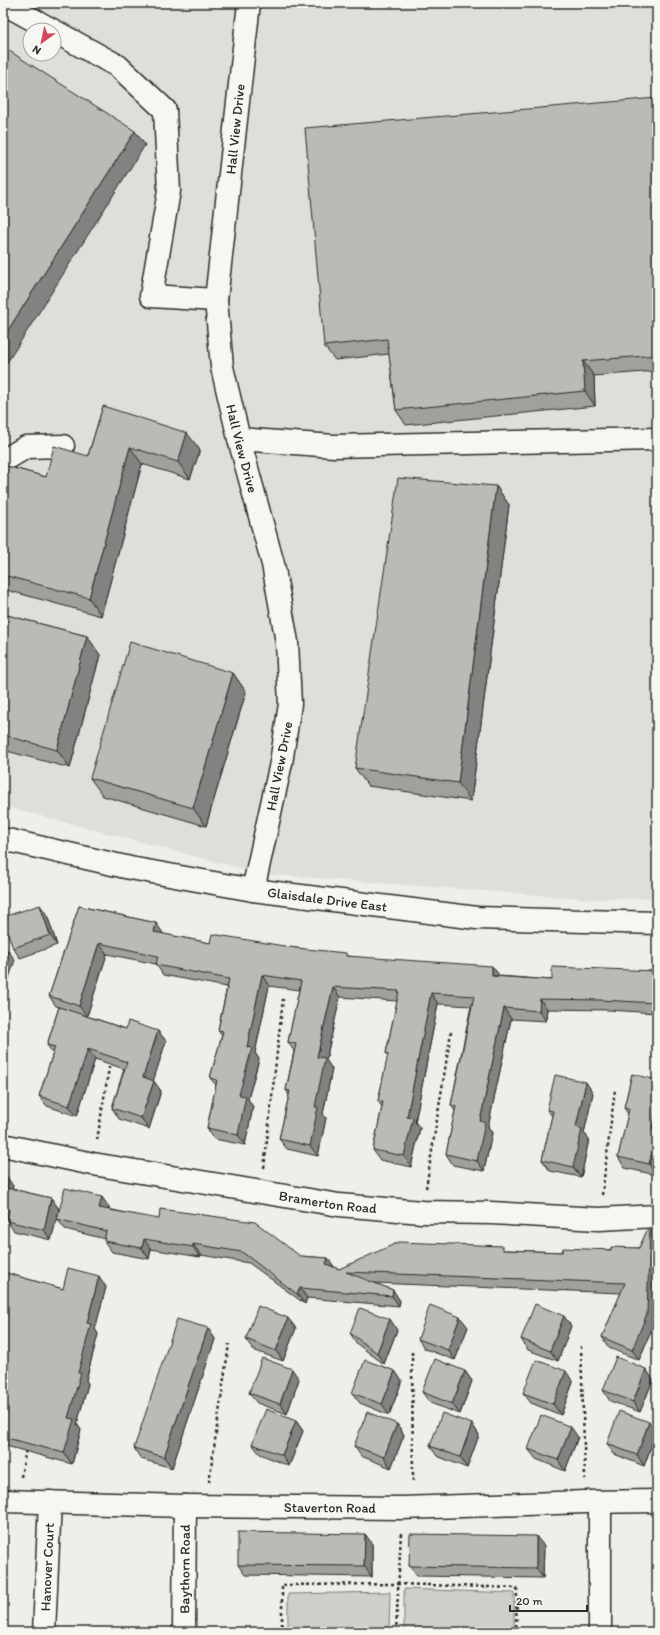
<svg xmlns="http://www.w3.org/2000/svg" width="660" height="1635" viewBox="0 0 660 1635" font-family="Itim,sans-serif">
	<style>
		.built { fill: #dededb; fill-rule: evenodd }
		.green { fill: #cececa; stroke: #7c7c7a }
		.lines { fill: none; stroke-linecap: round; stroke-linejoin: round }
		.minor-casing { stroke: #2b2b2b; stroke-width: 25 }
		.path { stroke: #2b2b2b; stroke-width: 2.5; stroke-dasharray: 3 3; stroke-linecap: butt }
		.minor { stroke: #f6f6f2; stroke-width: 22 }
		.wall { fill: #a0a09d; stroke: #2b2b2b }
		.shaded-wall { fill: #828280; stroke: #2b2b2b }
		.building { fill: #babab7; stroke: #2b2b2b }
		.labels { text-anchor: middle; stroke-width: 3.5; stroke-linejoin: round; paint-order: stroke }
		.street-label { font-size: 14px; fill: #2b2b2b; stroke: #f6f6f2 }
	</style>
	<rect width="100%" height="100%" fill="#eeeeea"/>
	<filter id="ink" filterUnits="userSpaceOnUse"><feTurbulence type="fractalNoise" baseFrequency=".025" numOctaves="2"/><feDisplacementMap in="SourceGraphic" scale="8" xChannelSelector="R" yChannelSelector="G"/><feConvolveMatrix kernelMatrix="1 2 1 2 8 2 1 2 1" color-interpolation-filters="sRGB"/></filter>
	<g filter="url(#ink)">
		<!-- built -->
		<path class="built" d="M3 3H657V898L591 899 262 874 3 806ZM30 30H54V54H30Z"/>
		<!-- green -->
		<g class="green">
			<polygon points="404,1589 514,1593 514,1632 404,1632"/>
			<polygon points="390,1592 389,1632 288,1632 288,1594"/>
		</g>
		<g class="lines">
			<defs>
				<g id="minor">
					<polyline points="3,3 52,30"/>
					<path id="s1" d="M249 3 216 300 222 367 239 439 273 564 287 642 290 704 281 763 253 890"/>
					<polyline points="54,31 118,66 165,110 169,191 151,296 216,300"/>
					<polyline points="239,439 334,446 657,439"/>
					<polyline points="3,461 26,447 63,446"/>
					<path id="s2" d="M3 839 130 868 253 890 477 918 657 923"/>
					<path id="s3" d="M3 1145 93 1164 339 1205 422 1212 491 1213 599 1219 657 1216"/>
					<path id="s4" d="M3 1501 185 1506 402 1508 586 1502 657 1501"/>
					<path id="s5" d="M44 1632 50 1502"/>
					<path id="s6" d="M184 1632 185 1506"/>
					<polyline points="600,1632 600,1502"/>
				</g>
			</defs>
			<!-- minor casing -->
			<use href="#minor" class="minor-casing"/>
			<!-- path -->
			<g class="path">
				<polyline points="97,1140 110,1062"/>
				<polyline points="264,1168 283,999"/>
				<polyline points="426,1188 451,1032"/>
				<polyline points="602,1195 615,1089"/>
				<polyline points="581,1346 585,1479"/>
				<polyline points="412,1352 413,1483"/>
				<polyline points="21,1477 26,1448"/>
				<polyline points="209,1482 229,1344"/>
				<polyline points="282,1632 282,1585 398,1584 517,1588 516,1632"/>
				<polyline points="396,1632 401,1533"/>
			</g>
			<!-- minor -->
			<use href="#minor" class="minor"/>
		</g>
		<!-- wall -->
		<g class="wall">
			<polygon points="657,98 657,371 594,376 595,406 406,425 396,410 389,354 335,360 324,346"/>
			<polygon points="103,406 200,450 190,479 142,464 101,616 3,589 3,465 46,477 88,456"/>
			<polygon points="496,486 509,505 471,801 368,786 355,768"/>
			<polygon points="3,614 87,636 100,655 70,768 3,750"/>
			<polygon points="233,673 246,692 206,826 103,796 90,778"/>
			<polygon points="79,906 156,923 163,934 210,943 296,948 348,956 500,976 552,980 657,971 657,1013 608,1010 547,1009 546,1021 511,1019 488,1127 492,1133 484,1171 453,1165 446,1154 455,1111 451,1105 471,1006 438,1004 415,1122 420,1128 411,1167 380,1160 373,1150 382,1107 378,1101 388,1056 386,1053 397,1001 340,997 326,1060 332,1069 323,1114 326,1118 318,1156 287,1149 279,1139 289,1095 286,1090 294,1051 288,1042 299,990 269,986 255,1053 259,1059 248,1099 253,1107 245,1145 214,1139 207,1128 216,1085 210,1078 222,1035 218,1030 227,987 163,975 156,964 107,954 87,1016 126,1029 158,1031 166,1041 153,1081 161,1091 149,1129 119,1119 112,1108 124,1069 95,1059 77,1116 47,1106 39,1096 53,1053 47,1045 59,1007 56,1006 49,996"/>
			<polygon points="47,915 57,945 20,958 13,948"/>
			<polygon points="632,1074 656,1175 625,1168 618,1157 628,1114 624,1108"/>
			<polygon points="593,1093 584,1133 589,1139 581,1177 550,1171 542,1160 552,1116 547,1110"/>
			<polygon points="3,1175 13,1186 12,1189 51,1198 59,1209 51,1240 14,1231 7,1221 7,1217 3,1216"/>
			<polygon points="109,1207 109,1209 300,1256 328,1258 334,1267 339,1269 506,1250 562,1252 639,1248 650,1228 657,1239 654,1324 639,1360 609,1348 602,1337 621,1293 374,1283 393,1290 400,1301 399,1306 307,1298 305,1304 249,1263 201,1255 200,1257 151,1249 149,1259 112,1252 104,1241 105,1239 65,1229 57,1219"/>
			<polygon points="3,1272 63,1289 106,1287 95,1329 98,1334 86,1380 88,1384 77,1424 81,1430 72,1464 6,1446 3,1458"/>
			<polygon points="571,1326 558,1361 528,1350 521,1339"/>
			<polygon points="468,1327 455,1360 425,1349 418,1339"/>
			<polygon points="208,1328 215,1339 172,1468 141,1459 134,1448"/>
			<polygon points="296,1328 283,1361 253,1350 246,1339"/>
			<polygon points="397,1330 384,1364 357,1344 350,1333"/>
			<polygon points="646,1369 653,1380 640,1412 610,1401 603,1390"/>
			<polygon points="395,1371 402,1381 389,1415 360,1403 352,1393"/>
			<polygon points="465,1371 472,1381 460,1414 430,1403 422,1392"/>
			<polygon points="299,1379 287,1414 257,1403 249,1393"/>
			<polygon points="573,1382 561,1415 531,1403 523,1393"/>
			<polygon points="296,1421 303,1431 289,1466 260,1454 252,1444"/>
			<polygon points="649,1422 656,1433 644,1466 614,1454 607,1444"/>
			<polygon points="397,1424 404,1435 391,1468 361,1456 354,1446"/>
			<polygon points="472,1424 479,1435 467,1468 437,1456 430,1446"/>
			<polygon points="578,1437 565,1471 536,1459 528,1449"/>
			<polygon points="365,1534 372,1544 372,1577 245,1575 238,1565"/>
			<polygon points="544,1546 543,1578 417,1576 409,1566"/>
		</g>
		<!-- shaded-wall -->
		<g class="shaded-wall">
			<polygon points="135,131 145,145 3,369 3,338"/>
			<polygon points="583,361 594,376 595,406 585,391"/>
			<polygon points="187,433 200,450 190,479 178,462"/>
			<polygon points="130,447 142,464 101,616 89,598"/>
			<polygon points="496,486 509,505 471,801 458,783"/>
			<polygon points="87,636 100,655 70,768 57,750"/>
			<polygon points="233,673 246,692 206,826 193,808"/>
			<polygon points="40,905 47,915 57,945 50,935"/>
			<polygon points="156,923 163,933 161,942 154,932"/>
			<polygon points="99,943 107,954 87,1016 79,1006"/>
			<polygon points="8,950 15,960 3,996 3,964"/>
			<polygon points="492,966 500,976 492,976"/>
			<polygon points="262,975 269,986 255,1053 259,1059 248,1099 253,1107 245,1145 238,1135 239,1095 247,1047"/>
			<polygon points="333,987 340,997 326,1060 332,1069 323,1114 326,1118 318,1156 310,1146 317,1057"/>
			<polygon points="431,993 438,1004 415,1122 420,1128 411,1167 404,1156 407,1117"/>
			<polygon points="540,999 547,1009 546,1021 539,1011"/>
			<polygon points="504,1008 511,1019 488,1127 492,1133 484,1171 477,1161 480,1121"/>
			<polygon points="158,1031 166,1041 151,1088 143,1077"/>
			<polygon points="88,1049 95,1059 77,1116 69,1106"/>
			<polygon points="154,1081 161,1091 149,1129 141,1118"/>
			<polygon points="586,1082 593,1093 584,1133 589,1139 581,1177 573,1167 576,1127"/>
			<polygon points="657,1108 657,1173 656,1175 649,1164 652,1129"/>
			<polygon points="6,1175 13,1186 10,1197 3,1187"/>
			<polygon points="102,1197 109,1207 107,1218 99,1208"/>
			<polygon points="51,1198 59,1209 51,1240 44,1230"/>
			<polygon points="650,1228 657,1239 654,1324 639,1360 632,1350"/>
			<polygon points="144,1239 151,1249 149,1259 142,1248"/>
			<polygon points="193,1244 201,1255 200,1257 193,1247"/>
			<polygon points="328,1258 335,1268 326,1264"/>
			<polygon points="99,1276 106,1287 95,1329 98,1334 86,1380 88,1384 77,1424 81,1430 72,1464 64,1453 68,1418 87,1323"/>
			<polygon points="300,1288 307,1298 305,1304 297,1294"/>
			<polygon points="393,1290 400,1301 399,1306 392,1296"/>
			<polygon points="564,1316 571,1326 558,1361 550,1351"/>
			<polygon points="460,1317 468,1327 455,1360 448,1350"/>
			<polygon points="288,1318 296,1328 283,1361 276,1351"/>
			<polygon points="390,1319 397,1330 384,1364 377,1353"/>
			<polygon points="208,1328 215,1339 172,1468 164,1457"/>
			<polygon points="292,1369 299,1379 287,1414 280,1404"/>
			<polygon points="646,1369 653,1380 640,1412 633,1402"/>
			<polygon points="395,1371 402,1381 389,1415 382,1404"/>
			<polygon points="465,1371 472,1381 460,1414 452,1404"/>
			<polygon points="566,1371 573,1382 561,1415 553,1404"/>
			<polygon points="296,1421 303,1431 289,1466 282,1455"/>
			<polygon points="649,1422 656,1433 644,1466 637,1455"/>
			<polygon points="397,1424 404,1435 391,1468 384,1457"/>
			<polygon points="472,1424 479,1435 467,1468 460,1457"/>
			<polygon points="571,1427 578,1437 565,1471 558,1460"/>
			<polygon points="3,1441 6,1446 3,1458"/>
			<polygon points="365,1534 372,1544 372,1577 364,1566"/>
			<polygon points="536,1536 544,1546 543,1578 536,1568"/>
		</g>
		<!-- building -->
		<g class="building">
			<polygon points="3,47 135,131 3,338"/>
			<polygon points="657,98 657,355 583,361 585,391 396,410 387,339 324,346 305,128"/>
			<polygon points="103,406 187,433 178,462 130,447 89,598 3,575 3,465 46,477 54,446 88,456"/>
			<polygon points="398,478 496,486 458,783 355,768"/>
			<polygon points="3,614 87,636 57,750 3,735"/>
			<polygon points="130,642 233,673 193,808 90,778"/>
			<polygon points="40,905 50,935 13,948 3,919 3,917"/>
			<polygon points="79,906 156,923 154,932 210,943 212,934 296,948 346,953 346,956 492,966 492,976 552,980 552,967 657,971 657,1003 600,1000 540,999 539,1011 504,1008 480,1121 485,1123 477,1161 446,1154 456,1106 451,1105 474,996 431,993 407,1117 413,1118 404,1156 373,1150 383,1102 378,1101 388,1054 386,1053 399,991 333,987 317,1057 325,1058 315,1107 318,1107 310,1146 279,1139 290,1091 286,1090 296,1044 288,1042 301,981 262,975 247,1047 252,1048 239,1095 246,1096 238,1135 207,1128 217,1080 210,1078 223,1031 218,1030 229,979 156,965 158,956 99,943 79,1006 49,996"/>
			<polygon points="3,948 8,950 3,964"/>
			<polygon points="59,1007 126,1029 128,1021 158,1031 143,1077 154,1081 141,1118 112,1108 127,1062 88,1049 69,1106 39,1096 55,1047 47,1045"/>
			<polygon points="632,1074 657,1080 657,1108 652,1129 657,1130 649,1164 618,1157 629,1109 624,1108"/>
			<polygon points="555,1075 586,1082 576,1127 582,1129 573,1167 542,1160 553,1111 547,1110"/>
			<polygon points="3,1175 6,1175 3,1186"/>
			<polygon points="3,1187 51,1198 44,1230 7,1221 9,1209 3,1208"/>
			<polygon points="65,1188 102,1197 99,1208 159,1219 160,1209 255,1222 300,1256 328,1258 326,1264 339,1269 399,1242 503,1246 503,1250 562,1252 563,1248 611,1250 611,1247 639,1248 648,1228 650,1228 647,1314 632,1350 602,1337 625,1283 346,1272 393,1290 392,1296 300,1288 297,1294 242,1252 193,1244 193,1247 144,1239 142,1248 104,1241 106,1231 57,1219"/>
			<polygon points="68,1268 99,1276 87,1323 91,1324 78,1373 81,1373 68,1418 74,1419 64,1453 3,1437 3,1272 63,1289"/>
			<polygon points="535,1304 564,1316 550,1351 521,1339"/>
			<polygon points="430,1305 460,1317 448,1350 418,1339"/>
			<polygon points="258,1306 288,1318 276,1351 246,1339"/>
			<polygon points="360,1308 390,1319 377,1353 350,1333"/>
			<polygon points="177,1319 208,1328 164,1457 134,1448"/>
			<polygon points="616,1357 646,1369 633,1402 603,1390"/>
			<polygon points="262,1358 292,1369 280,1404 249,1393"/>
			<polygon points="435,1359 465,1371 452,1404 422,1392"/>
			<polygon points="365,1360 395,1371 382,1404 352,1393"/>
			<polygon points="536,1360 566,1371 553,1404 523,1393"/>
			<polygon points="266,1409 296,1421 282,1455 252,1444"/>
			<polygon points="619,1411 649,1422 637,1455 607,1444"/>
			<polygon points="367,1412 397,1424 384,1457 354,1446"/>
			<polygon points="442,1413 472,1424 460,1457 430,1446"/>
			<polygon points="541,1415 571,1427 558,1460 528,1449"/>
			<polygon points="238,1532 365,1534 364,1566 238,1565"/>
			<polygon points="410,1534 536,1536 536,1568 409,1566"/>
		</g>
	</g>
	<g class="labels">
		<!-- street labels -->
		<g class="street-label">
			<text transform="translate(235 129) rotate(-84)" y="5">Hall View Drive</text>
			<text dy="5" stroke="none"><textPath href="#s1" startOffset="450">Hall View Drive</textPath></text>
			<text transform="translate(279 766) rotate(-79)" y="5">Hall View Drive</text>
			<text dy="5" stroke="none"><textPath href="#s2" startOffset="330">Glaisdale Drive East</textPath></text>
			<text dy="5" stroke="none"><textPath href="#s3" startOffset="330">Bramerton Road</textPath></text>
			<text dy="5" stroke="none"><textPath href="#s4" startOffset="327">Staverton Road</textPath></text>
			<text dy="5" stroke="none"><textPath href="#s5" startOffset="65">Hanover Court</textPath></text>
			<text dy="5" stroke="none"><textPath href="#s6" startOffset="63">Baythorn Road</textPath></text>
		</g>
	</g>
	<!-- margin -->
	<rect width="660" height="1635" fill="none" stroke="#f6f6f2" stroke-width="16"/>
	<rect x="8" y="8" width="644" height="1619" fill="none" stroke="#2b2b2b" stroke-width="1.5" filter="url(#ink)"/>
	<!-- north arrow -->
	<g transform="translate(42 42) rotate(213)"><circle r="19" fill="#f6f6f2" stroke="#a5a5a2"/>
	<path d="M0-3L7 15L0 10L-7 15Z" fill="#d1495b"/>
	<text y="-6" font-size="11" font-weight="bold" text-anchor="middle" fill="#2b2b2b">N</text>
	</g>
	<!-- scale -->
	<path d="M510 1605v6h77v-6" fill="none" stroke="#2b2b2b" stroke-width="2"/>
	<text x="516" y="1605" font-size="12" fill="#2b2b2b" stroke="#f6f6f2" stroke-width="3" paint-order="stroke">20 m</text>
</svg>
